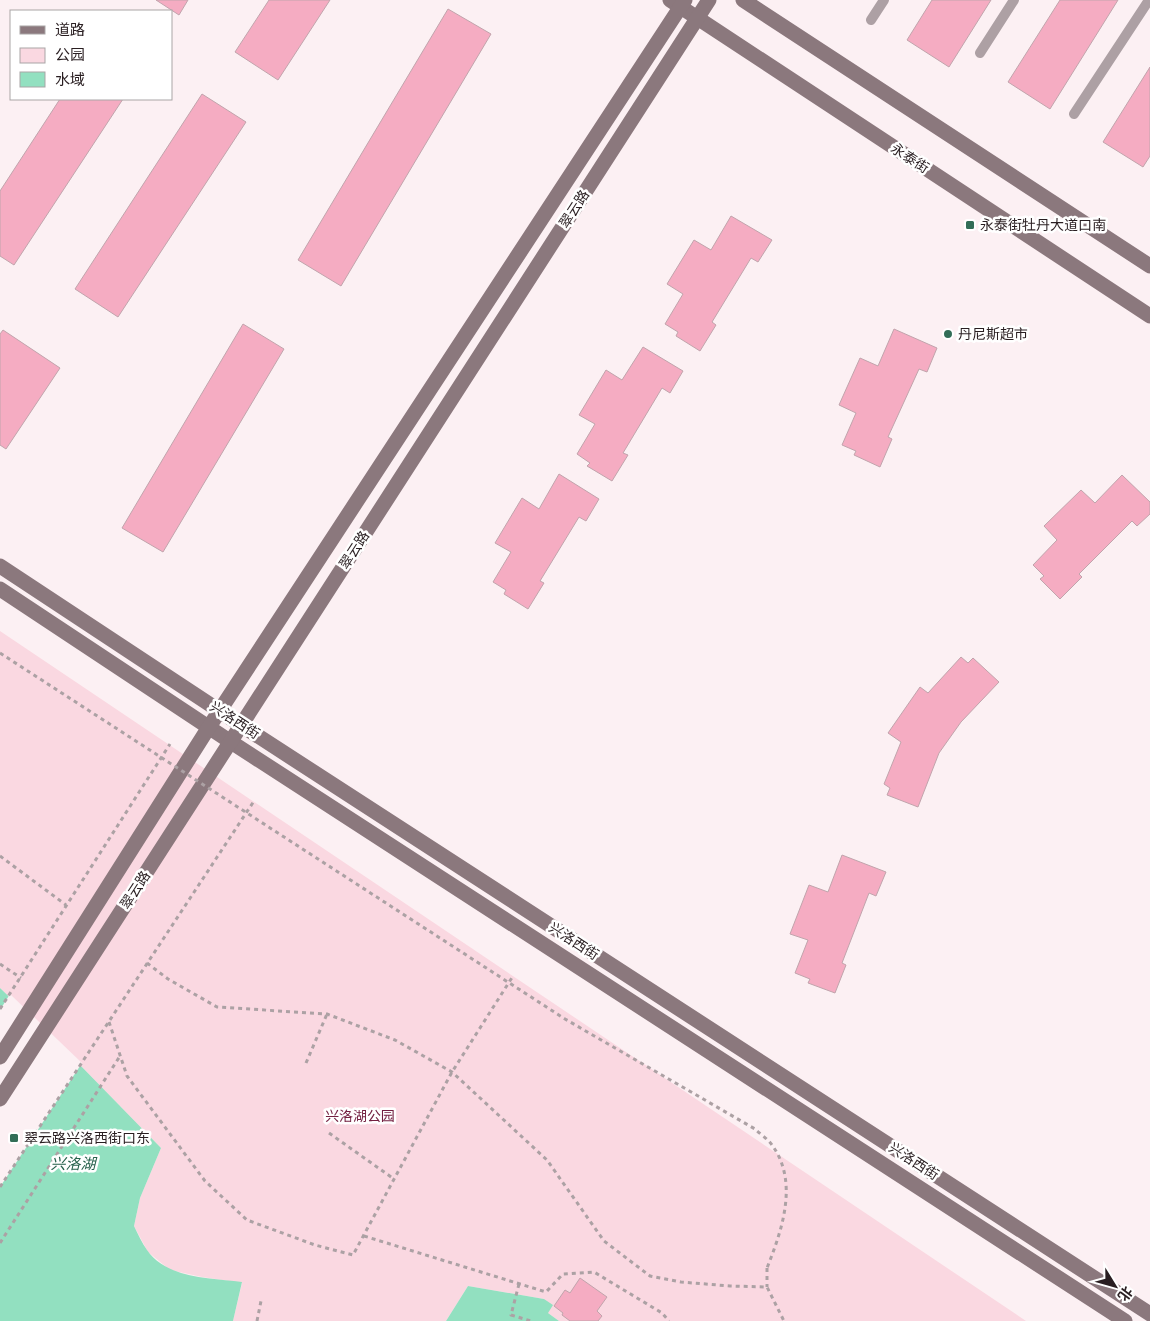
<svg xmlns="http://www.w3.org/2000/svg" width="1150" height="1321" viewBox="0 0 1150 1321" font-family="'Fira Sans Condensed','Noto Sans SC',sans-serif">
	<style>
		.green { fill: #fad8e1 }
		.water { fill: #92e0c0 }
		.pier { fill: #fcf0f3 }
		.building { fill: #f5acc2; stroke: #c1a4ac }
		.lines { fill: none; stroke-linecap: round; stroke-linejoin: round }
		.path { stroke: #aca1a4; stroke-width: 3; stroke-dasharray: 4 4; stroke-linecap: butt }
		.lane { stroke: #ada0a4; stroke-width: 10 }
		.secondary { stroke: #8b787d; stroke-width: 15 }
		.path-bridge { stroke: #aca1a4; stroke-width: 3; stroke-dasharray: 4 4; stroke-linecap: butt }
		.poi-dot { fill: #326d57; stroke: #fff; stroke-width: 2 }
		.labels { text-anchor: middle; stroke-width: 5; stroke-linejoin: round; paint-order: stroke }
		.street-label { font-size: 14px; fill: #291e21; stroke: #fff }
		.poi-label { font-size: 14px; fill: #291e21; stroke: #fff; text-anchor: start }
		.park-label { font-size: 14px; fill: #732041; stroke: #fff }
		.water-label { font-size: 15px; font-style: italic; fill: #26614b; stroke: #fff }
	</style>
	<rect width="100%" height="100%" fill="#fcf0f3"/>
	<!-- green -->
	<polygon class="green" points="0,631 1026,1321 559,1321 548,1313 544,1299 468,1286 446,1321 233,1321 242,1283 202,1277 170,1270 148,1252 134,1226 140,1198 161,1148 80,1065 0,988"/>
	<!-- water -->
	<g class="water">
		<path d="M0 988 80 1065 161 1148 140 1198 134 1226C138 1234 142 1243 147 1250 167 1279 211 1278 242 1282L233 1321H0Z"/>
		<polygon points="468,1286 544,1299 553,1305 548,1313 559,1321 446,1321"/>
	</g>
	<!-- pier -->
	<polygon class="pier" points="10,994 82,1063 0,1187 0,1010"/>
	<!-- building -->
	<g class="building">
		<polygon points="156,0 188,0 179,15"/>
		<polygon points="269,0 330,0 278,80 235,52"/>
		<polygon points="932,0 991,0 949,67 907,40"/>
		<polygon points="1060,0 1118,0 1050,109 1008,82"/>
		<polygon points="448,9 491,34 341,286 298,260"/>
		<polygon points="1150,67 1150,156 1143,167 1103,142"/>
		<polygon points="202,94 246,122 118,317 75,289"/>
		<polygon points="60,99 123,99 14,265 0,256 0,191"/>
		<polygon points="731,216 772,240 758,262 751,258 712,322 716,325 700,351 676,336 678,332 665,324 683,294 667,284 694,240 711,250"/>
		<polygon points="243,324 284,349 163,552 122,528"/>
		<polygon points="894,329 937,348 927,372 919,369 888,437 892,439 880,467 854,455 856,451 842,445 856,413 839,405 860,358 878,366"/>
		<polygon points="3,330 60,368 6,449 0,445 0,334"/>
		<polygon points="643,347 683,371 670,393 662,388 623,453 628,455 612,481 587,466 590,463 577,454 595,424 579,415 606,370 622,380"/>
		<polygon points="559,474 599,499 586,521 579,517 540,581 544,583 528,609 504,594 506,590 493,582 511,552 495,543 522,498 539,509"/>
		<polygon points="1122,475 1150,502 1150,514 1137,526 1132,521 1079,574 1082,577 1060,599 1040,579 1044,576 1033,565 1057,540 1044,526 1081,490 1095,503"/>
		<polygon points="961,657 968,663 973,658 999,682 961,722 939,753 918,807 887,795 890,788 884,784 901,742 888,733 920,687 928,693"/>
		<polygon points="842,855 886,872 876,896 869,893 842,963 846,965 835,993 808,983 810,979 795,973 808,940 790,934 809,885 828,892"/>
		<polygon points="580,1278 607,1297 597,1311 602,1316 598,1321 570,1321 562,1315 563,1313 554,1306 565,1290 570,1293"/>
	</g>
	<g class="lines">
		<!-- path -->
		<g class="path">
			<polyline points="0,856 66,905"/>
			<polyline points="147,963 168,979 217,1007 327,1014 395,1040 452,1072 547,1160 604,1241 650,1276 681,1282 730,1286 767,1287 784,1321"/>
			<polyline points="0,964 21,978"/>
			<polyline points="0,1009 170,744"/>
			<polyline points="109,1022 127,1076 205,1181 247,1220 315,1245 353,1255 452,1072 513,976"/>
			<polyline points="306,1063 327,1014"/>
			<polyline points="329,1133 394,1179"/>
			<polyline points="0,1187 254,801"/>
			<polyline points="364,1236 546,1292 563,1274 594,1272 662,1313 669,1321"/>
			<polyline points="0,1243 120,1056"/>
			<polyline points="767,1268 767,1287"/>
			<polyline points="519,1284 511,1315 531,1321"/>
			<polyline points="257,1321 261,1301"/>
		</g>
		<!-- lane -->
		<g class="lane">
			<polyline points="871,20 884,0"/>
			<polyline points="980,53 1014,0"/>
			<polyline points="1074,114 1149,0"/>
		</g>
		<!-- secondary -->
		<g class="secondary">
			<polyline points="670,0 1150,316"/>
			<polyline points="743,0 1150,266"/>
			<polyline points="0,566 241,725 1150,1314"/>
			<polyline points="0,589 231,742 1125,1321"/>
			<polyline points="0,1057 209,727 685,0"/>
			<polyline points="0,1099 709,0"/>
		</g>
		<!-- path-bridge -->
		<path class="path-bridge" d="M0 653 565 1019 755 1129C760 1134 768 1139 772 1145 799 1182 782 1230 767 1268"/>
	</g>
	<!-- markers -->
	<g class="poi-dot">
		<rect x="965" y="220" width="10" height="10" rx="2.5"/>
		<circle cx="948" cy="334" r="5"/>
		<rect x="9" y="1133" width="10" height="10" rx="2.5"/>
	</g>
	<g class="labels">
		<!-- street labels -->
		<g class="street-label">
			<text transform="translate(910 158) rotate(33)" y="5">永泰街</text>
			<text transform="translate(574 209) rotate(-57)" y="5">翠云路</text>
			<text transform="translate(354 550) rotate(-57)" y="5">翠云路</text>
			<text transform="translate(235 720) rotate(33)" y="5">兴洛西街</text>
			<text transform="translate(135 890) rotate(-57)" y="5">翠云路</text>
			<text transform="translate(574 941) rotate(33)" y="5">兴洛西街</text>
			<text transform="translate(914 1161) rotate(33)" y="5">兴洛西街</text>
		</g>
		<!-- poi labels -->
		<g class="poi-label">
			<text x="980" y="230">永泰街牡丹大道口南</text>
			<text x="958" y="339">丹尼斯超市</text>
			<text x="24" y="1143">翠云路兴洛西街口东</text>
		</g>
		<!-- park labels -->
		<g class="park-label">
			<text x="360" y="1121">兴洛湖公园</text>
		</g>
		<!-- water labels -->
		<g class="water-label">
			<text x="73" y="1169">兴洛湖</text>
		</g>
	</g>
	<!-- legend -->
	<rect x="10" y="10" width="162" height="90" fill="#ffffff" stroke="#a9a5a6"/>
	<rect x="20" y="26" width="25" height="8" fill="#8b787d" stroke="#a9a5a6"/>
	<text x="55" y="35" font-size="15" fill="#291e21">道路</text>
	<rect x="20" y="48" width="25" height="15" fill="#fad8e1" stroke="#a9a5a6"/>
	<text x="55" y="60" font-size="15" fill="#291e21">公园</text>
	<rect x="20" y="72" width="25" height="15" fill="#92e0c0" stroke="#a9a5a6"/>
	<text x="55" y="85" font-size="15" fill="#291e21">水域</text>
	<!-- north arrow -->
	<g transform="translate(1115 1286) rotate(127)" stroke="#ffffff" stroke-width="4" paint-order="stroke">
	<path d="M0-4L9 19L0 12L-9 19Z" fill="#291e21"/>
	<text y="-8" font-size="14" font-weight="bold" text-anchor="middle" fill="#291e21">北</text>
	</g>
</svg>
